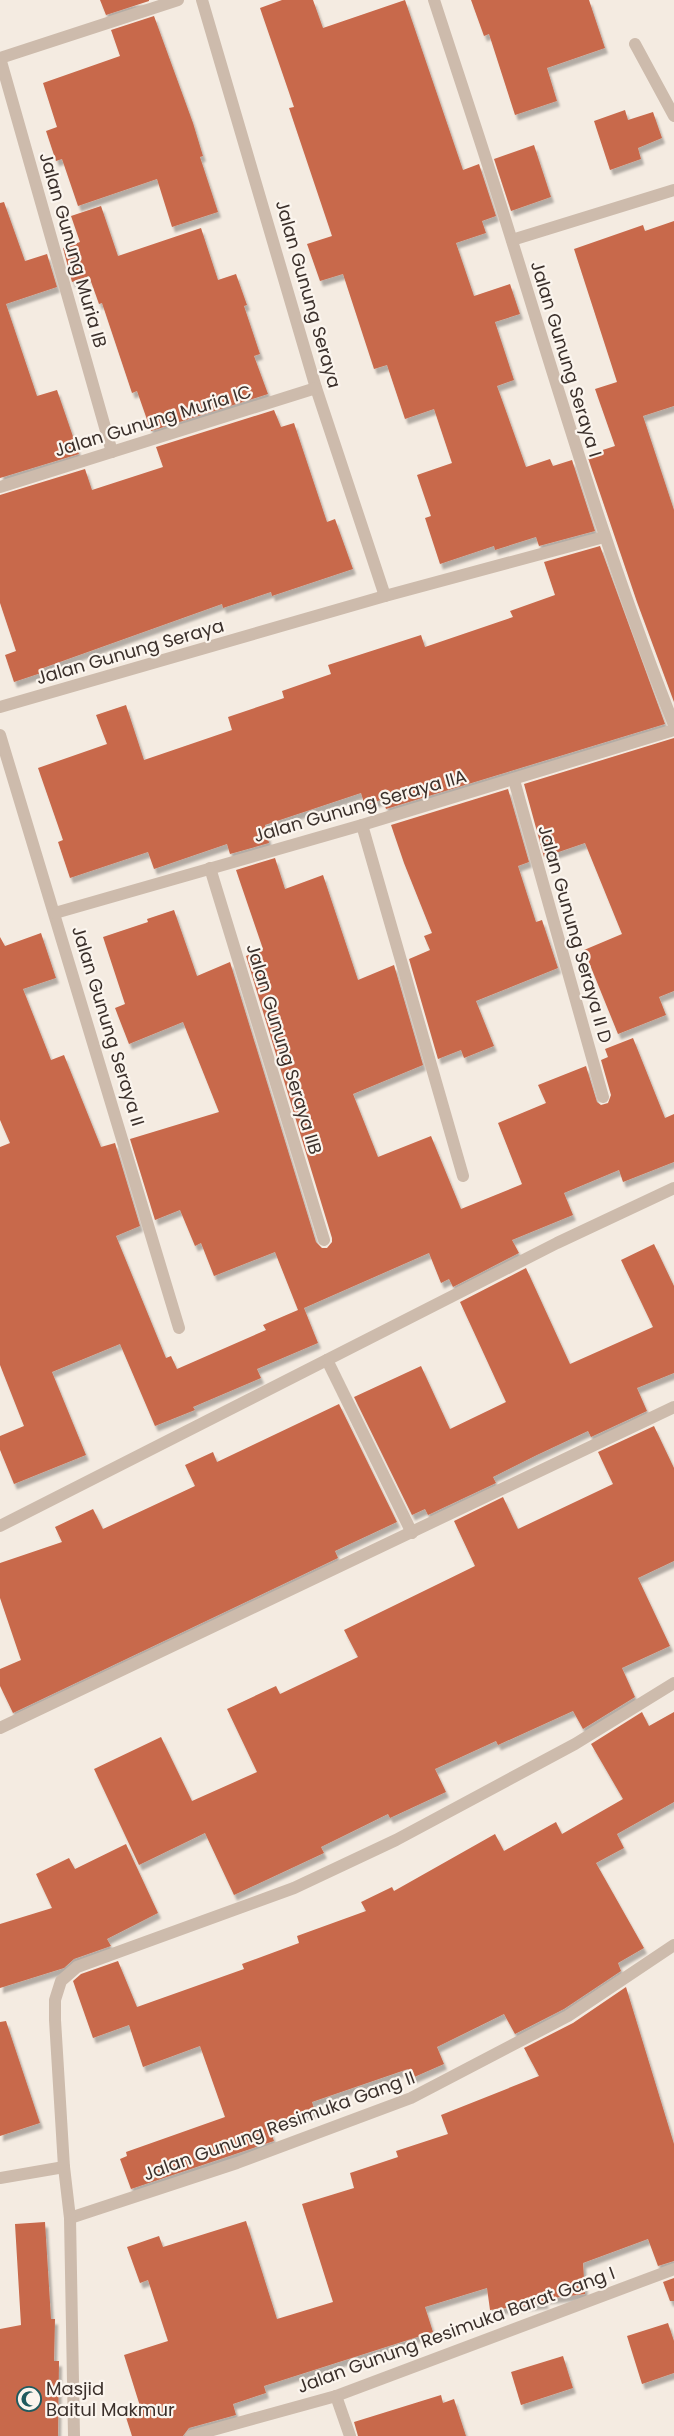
<svg xmlns="http://www.w3.org/2000/svg" width="674" height="2436" viewBox="0 0 674 2436" font-family="Poppins,sans-serif">
	<style>
		.building { fill: #c8694b; filter: url(#shadow) }
		.lines { fill: none; stroke-linecap: round; stroke-linejoin: round }
		.minor { stroke: #cdbbac; stroke-width: 12 }
		.labels { text-anchor: middle; stroke-width: 4.5; stroke-linejoin: round; paint-order: stroke }
		.street-label { font-size: 18px; fill: #3b302b; stroke: #fbf5ee }
		.poi-label { font-size: 18px; fill: #3b302b; stroke: #fbf5ee; text-anchor: start }
	</style>
	<defs>
		<filter id="shadow"><feDropShadow dx="3" dy="5.5" stdDeviation="1" flood-color="#0004"/></filter>
	</defs>
	<rect width="100%" height="100%" fill="#f4ebe1"/>
	<!-- building -->
	<g class="building">
		<polygon points="100,0 149,0 149,1 106,15"/>
		<polygon points="282,0 313,0 323,28 405,0 463,170 479,164 496,216 482,221 486,233 456,243 474,296 510,284 520,314 495,322 514,380 497,386 526,467 550,459 553,466 572,460 595,531 539,546 536,537 495,550 494,546 440,564 425,518 431,516 417,475 452,463 434,409 405,419 387,365 374,369 343,274 320,281 307,244 332,236 289,108 294,107 260,8"/>
		<polygon points="471,0 589,0 605,48 547,68 557,101 515,115 489,34 484,36"/>
		<polygon points="154,16 193,123 203,156 200,157 218,212 172,227 157,179 78,206 62,159 56,161 46,131 57,127 43,83 120,56 111,30"/>
		<polygon points="625,110 628,120 653,112 662,138 638,148 641,159 610,170 594,121"/>
		<polygon points="534,145 551,197 511,211 494,159"/>
		<polygon points="4,202 25,261 47,254 57,287 6,304 37,396 57,390 79,454 0,478 0,203"/>
		<polygon points="101,206 118,256 201,228 218,280 236,274 247,305 244,306 260,354 254,356 268,394 151,431 137,391 132,393 102,303 99,304 89,276 72,282 63,248 80,242 71,216"/>
		<polygon points="674,221 674,406 643,416 674,510 674,702 637,602 587,455 615,446 595,389 617,382 574,249 643,225 645,231"/>
		<polygon points="274,410 281,427 294,423 327,522 335,519 353,569 272,596 271,592 223,608 222,604 43,668 44,672 14,682 5,655 16,651 0,603 0,495 85,469 92,490 163,467 156,447"/>
		<polygon points="600,546 665,724 386,809 383,799 365,806 361,793 265,825 269,843 230,854 227,844 154,869 148,852 70,878 58,842 63,840 38,768 107,744 96,715 126,705 144,760 232,730 228,717 284,698 282,691 331,674 328,665 421,635 425,647 513,617 510,611 555,595 544,562"/>
		<polygon points="674,738 674,991 659,997 666,1015 618,1034 584,950 622,934 585,843 544,857 524,784"/>
		<polygon points="508,789 529,862 518,866 536,922 542,920 558,968 476,1001 494,1046 464,1058 461,1050 438,1059 409,959 430,950 424,936 432,933 404,863 391,825"/>
		<polygon points="275,858 285,889 323,875 358,980 394,965 423,1065 353,1094 378,1157 431,1136 461,1209 520,1185 522,1184 498,1123 546,1103 538,1085 586,1066 597,1102 601,1105 608,1103 611,1095 601,1060 608,1057 605,1049 633,1038 665,1118 674,1114 674,1162 623,1182 619,1170 564,1193 573,1215 512,1240 519,1253 453,1287 449,1279 441,1283 429,1253 304,1308 318,1343 257,1369 261,1378 193,1407 195,1410 155,1426 120,1344 52,1372 86,1455 14,1484 0,1450 0,1436 24,1426 0,1365 0,1147 10,1143 0,1120 0,937 5,946 41,933 56,978 23,989 51,1060 64,1055 101,1147 115,1143 140,1226 116,1236 166,1358 171,1356 177,1369 266,1330 263,1325 298,1310 275,1252 214,1276 201,1243 195,1246 180,1210 155,1220 130,1139 219,1112 183,1022 129,1044 115,1008 125,1004 103,937 148,922 147,919 174,910 197,976 230,962 316,1242 322,1248 327,1248 332,1242 332,1238 246,956 263,949 236,870"/>
		<polygon points="654,1244 674,1286 674,1373 637,1388 647,1411 591,1437 588,1431 537,1455 493,1477 496,1483 428,1515 425,1509 412,1515 354,1397 421,1366 450,1429 506,1402 460,1302 526,1268 570,1364 653,1327 621,1260"/>
		<polygon points="339,1404 397,1522 335,1551 338,1558 13,1713 0,1686 0,1669 21,1660 0,1598 0,1563 62,1542 55,1527 93,1509 103,1529 195,1486 185,1465 213,1452 217,1462"/>
		<polygon points="654,1426 674,1468 674,1561 638,1578 670,1646 622,1668 635,1697 583,1729 573,1711 498,1745 496,1741 435,1769 446,1792 390,1818 388,1814 321,1847 324,1853 234,1895 205,1833 139,1865 94,1769 161,1737 192,1801 257,1772 227,1709 276,1686 280,1694 358,1657 344,1630 475,1566 454,1521 503,1497 518,1529 613,1484 598,1452"/>
		<polygon points="642,1712 649,1726 674,1712 674,1802 617,1834 624,1848 596,1863 644,1948 618,1963 621,1971 564,2009 515,2034 504,2014 437,2047 444,2064 412,2078 408,2069 312,2102 315,2111 269,2127 274,2141 131,2189 120,2159 127,2156 126,2152 225,2117 200,2046 143,2067 129,2025 93,2038 73,1981 81,1974 118,1961 137,2007 244,1969 242,1964 299,1943 297,1936 366,1911 361,1902 392,1887 394,1891 495,1834 504,1851 556,1822 562,1834 623,1799 591,1744"/>
		<polygon points="126,1844 158,1913 107,1939 111,1946 74,1959 64,1968 0,1988 0,1924 52,1908 36,1874 69,1858 75,1869"/>
		<polygon points="626,1987 674,2144 674,2261 658,2266 648,2239 583,2263 585,2294 544,2299 546,2303 490,2310 487,2288 425,2307 433,2332 264,2386 266,2393 233,2404 236,2415 189,2428 183,2436 132,2436 124,2411 140,2406 124,2355 168,2341 148,2280 140,2283 127,2247 159,2236 163,2247 246,2221 277,2319 333,2302 302,2204 354,2188 350,2173 398,2157 396,2151 448,2134 441,2115 539,2076 524,2048 573,2023"/>
		<polygon points="6,2021 40,2123 0,2136 0,2022"/>
		<polygon points="45,2222 51,2319 55,2319 54,2361 59,2361 58,2436 0,2436 0,2329 21,2325 15,2224"/>
		<polygon points="674,2278 674,2301 670,2301 663,2282"/>
		<polygon points="668,2323 674,2341 674,2373 642,2384 627,2336"/>
		<polygon points="563,2356 573,2388 521,2405 511,2372"/>
		<polygon points="441,2395 443,2403 454,2399 466,2436 358,2436 354,2422"/>
	</g>
	<g class="lines">
		<!-- minor -->
		<g class="minor">
			<polyline points="202,0 316,388 385,596"/>
			<path d="M434 0C460 80 487 160 512 241 563 405 610 565 674 725"/>
			<polyline points="635,44 674,116"/>
			<polyline points="512,240 674,190"/>
			<polyline points="112,452 0,58 178,0"/>
			<polyline points="0,487 316,388"/>
			<polyline points="0,707 385,596 604,537"/>
			<polyline points="0,735 179,1328"/>
			<polyline points="514,780 603,1097"/>
			<polyline points="362,825 463,1176"/>
			<polyline points="210,868 324,1240"/>
			<polyline points="55,913 362,825 674,730"/>
			<polyline points="327,1360 412,1533"/>
			<polyline points="0,1526 557,1243 674,1188"/>
			<polyline points="0,1728 674,1407"/>
			<polyline points="0,2178 64,2167"/>
			<polyline points="70,2218 237,2163 411,2098 568,2016 674,1945"/>
			<polyline points="336,2396 350,2436"/>
			<polyline points="74,2436 70,2218 64,2167 55,2020 55,2000 61,1981 77,1967 294,1888 396,1840 575,1744 674,1683"/>
			<polyline points="191,2436 336,2396 674,2269"/>
		</g>
	</g>
	<!-- icons -->
	<defs>
		<symbol id="mosque-ring" viewBox="-11 -11 22 22"><circle r="9.5" fill="#fbf5ee" stroke="#1f5a5e" stroke-width="1.5"/><path d="M3.5-4.9A6 6 0 1 0 3.5 4.9A5 5 0 1 1 3.5-4.9Z" fill="#1f5a5e"/></symbol>
	</defs>
	<g fill-rule="evenodd">
		<use href="#mosque-ring" x="15" y="2385" width="28" height="28"/>
	</g>
	<g class="labels">
		<!-- street labels -->
		<g class="street-label">
			<text transform="translate(73 250) rotate(74)" y="6">Jalan Gunung Muria IB</text>
			<text transform="translate(308 294) rotate(74)" y="6">Jalan Gunung Seraya</text>
			<text transform="translate(566 359) rotate(73)" y="6">Jalan Gunung Seraya I</text>
			<text transform="translate(153 421) rotate(-17)" y="6">Jalan Gunung Muria IC</text>
			<text transform="translate(130 652) rotate(-16)" y="6">Jalan Gunung Seraya</text>
			<text transform="translate(360 806) rotate(-16)" y="6">Jalan Gunung Seraya IIA</text>
			<text transform="translate(575 934) rotate(74)" y="6">Jalan Gunung Seraya II D</text>
			<text transform="translate(108 1026) rotate(73)" y="6">Jalan Gunung Seraya II</text>
			<text transform="translate(284 1049) rotate(73)" y="6">Jalan Gunung Seraya IIB</text>
			<text transform="translate(279 2126) rotate(-20)" y="6">Jalan Gunung Resimuka Gang II</text>
			<text transform="translate(456 2330) rotate(-20)" y="6">Jalan Gunung Resimuka Barat Gang I</text>
		</g>
		<!-- poi labels -->
		<g class="poi-label">
			<text x="46" y="2395">Masjid<tspan x="46" dy="21">Baitul Makmur</tspan></text>
		</g>
	</g>
</svg>
